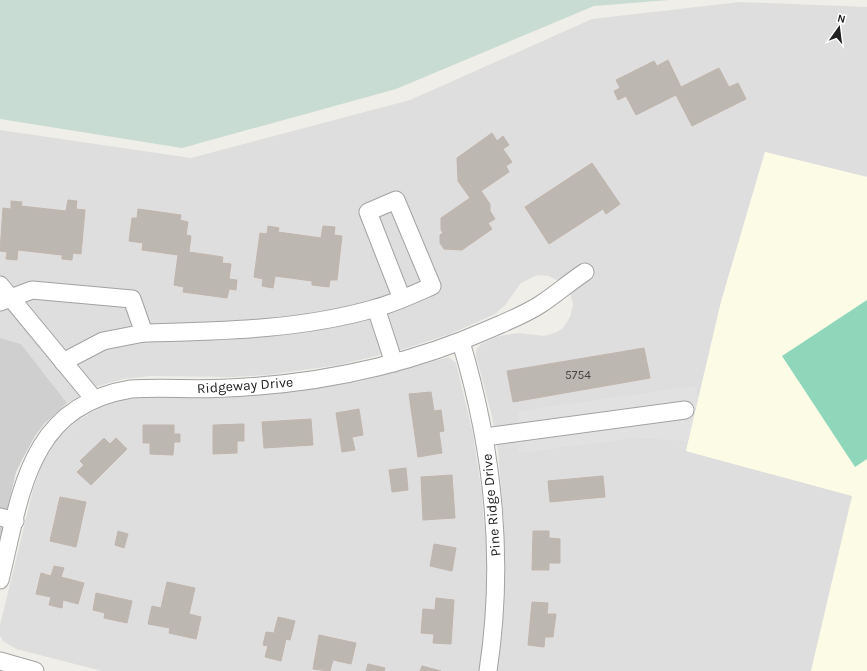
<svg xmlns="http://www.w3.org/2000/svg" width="867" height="671" viewBox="0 0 867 671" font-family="Karla,sans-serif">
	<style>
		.residential { fill: #dfdede }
		.education { fill: #fcfce6 }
		.religious { fill: #cfcfcf }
		.wetland { fill: #c8dcd3 }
		.pitch { fill: #90d6bb }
		.parking { fill: #e1e1e1 }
		.building { fill: #bdb7b2; stroke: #c0b5ad }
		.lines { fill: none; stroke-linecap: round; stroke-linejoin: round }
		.minor-casing { stroke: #a2a2a2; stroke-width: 19 }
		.minor { stroke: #fff; stroke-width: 17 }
		.labels { text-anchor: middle; stroke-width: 3; stroke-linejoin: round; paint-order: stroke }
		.number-label { font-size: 12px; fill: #484645 }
		.street-label { font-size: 14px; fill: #212121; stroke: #fff }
	</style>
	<rect width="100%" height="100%" fill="#f0eee9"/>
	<!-- residential -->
	<polygon class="residential" points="740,2 867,7 867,177 765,152 721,302 686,451 853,496 811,671 102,671 16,649 3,641 0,636 0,625 33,490 42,464 56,440 78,420 104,405 119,400 150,397 223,398 295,392 362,381 449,357 456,363 473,434 482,494 484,525 504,523 498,452 492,416 476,356 476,350 481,344 499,336 519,333 544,336 557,332 563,328 570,317 573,304 570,293 562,283 549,276 537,275 521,283 505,305 495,314 450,334 404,349 339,365 267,375 232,377 151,376 123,379 95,387 67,403 21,344 0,338 0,130 191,158 410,100 592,19"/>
	<!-- education -->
	<polygon class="education" points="765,152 867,177 867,671 811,671 852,496 686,451 721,302"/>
	<!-- religious -->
	<polygon class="religious" points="0,338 21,344 67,403 44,424 35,436 22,460 16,472 0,541"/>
	<!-- wetland -->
	<polygon class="wetland" points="0,0 669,0 594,6 396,89 182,148 0,119"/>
	<!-- pitch -->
	<polygon class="pitch" points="867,300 867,459 855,467 782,356"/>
	<!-- parking -->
	<polygon class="parking" points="695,386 698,398 688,441 636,438 519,453 518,445 513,442 502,445 498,452 493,422 498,426 516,424 519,419 517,411"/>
	<!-- building -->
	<g class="building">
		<polygon points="668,60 681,87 719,68 729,87 738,83 746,99 692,126 676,95 636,115 626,96 618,100 614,91 620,88 616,80 654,61 657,66"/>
		<polygon points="492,133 497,141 503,136 509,145 503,149 512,162 506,166 509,172 481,191 490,204 490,211 495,219 488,223 492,229 462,250 444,249 440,243 440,235 443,233 441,230 441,218 470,198 458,181 457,158"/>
		<polygon points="592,163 620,204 606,214 603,209 549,244 525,207"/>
		<polygon points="68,200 77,201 76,209 85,210 81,254 73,253 72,260 62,259 62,255 18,250 17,260 6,259 7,252 0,251 3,208 11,209 11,201 22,202 21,206 66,211"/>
		<polygon points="138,209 181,215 180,220 188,222 186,235 191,236 189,252 223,257 222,263 231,264 229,279 237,280 236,290 229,289 227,298 183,292 184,287 174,285 178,255 142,250 143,243 129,241 132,218 137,218"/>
		<polygon points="268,226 279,228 278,232 321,238 323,226 335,227 334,235 342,236 337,280 330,280 329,287 312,285 312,281 275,276 273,288 262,286 263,279 254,277 260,233 267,234"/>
		<polygon points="644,348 650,378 513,402 507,371"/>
		<polygon points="431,392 434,411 441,410 444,431 439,432 442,453 418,457 409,394"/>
		<polygon points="359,409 363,435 352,437 355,450 342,452 336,413"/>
		<polygon points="311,419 313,445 264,448 262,422"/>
		<polygon points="244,424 244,441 237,441 237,453 213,454 213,425"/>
		<polygon points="143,425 174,425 174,434 180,434 180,442 174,442 173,455 150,454 150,443 143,443"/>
		<polygon points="104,438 110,444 116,438 127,449 91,485 77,472 84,465 80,461"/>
		<polygon points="406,468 408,490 392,492 389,470"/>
		<polygon points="452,475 455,518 423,520 421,477"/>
		<polygon points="603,476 605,497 550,502 548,481"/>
		<polygon points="60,497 86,502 76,547 50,541"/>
		<polygon points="118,531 128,534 124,548 115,545"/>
		<polygon points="533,531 549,531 549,538 560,539 560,563 549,563 549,570 532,570"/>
		<polygon points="434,544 456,548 452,571 430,566"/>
		<polygon points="54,566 64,568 61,577 84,583 78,604 63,600 62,608 49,605 51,597 36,594 41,573 51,576"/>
		<polygon points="167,582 195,588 189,614 201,617 196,639 169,633 170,628 148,624 152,606 161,608"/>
		<polygon points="96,593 132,601 127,623 104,618 105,613 93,610"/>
		<polygon points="436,598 454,600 451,644 433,643 434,634 421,633 423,609 435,610"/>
		<polygon points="532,602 548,603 547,614 556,614 553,637 545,637 544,647 528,645"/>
		<polygon points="278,617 295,621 290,640 286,639 281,661 265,657 268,646 263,645 266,632 274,633"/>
		<polygon points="319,635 356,643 351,664 333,660 330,671 313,669"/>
		<polygon points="368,664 385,668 384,671 366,671"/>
		<polygon points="422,666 441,671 420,671"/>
	</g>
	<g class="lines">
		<defs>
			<g id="minor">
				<polyline points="0,285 94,399"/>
				<polyline points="0,302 32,290 132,299 144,333 103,341 63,362"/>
				<polyline points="376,308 394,363"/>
				<path d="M144 333C221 331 301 330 376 308 395 303 414 294 432 286L396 200 368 212 402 299"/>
				<path d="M461 342C493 449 505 560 488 671"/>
				<polyline points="485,437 685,410"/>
				<polyline points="0,517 15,521"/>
				<path d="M0 580C21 495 27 406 131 389 163 387 196 390 228 388 319 384 409 365 492 328 508 321 526 314 541 304 556 294 570 282 585 272"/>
				<polyline points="0,661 35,671"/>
			</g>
		</defs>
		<!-- minor casing -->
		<use href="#minor" class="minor-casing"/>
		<!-- minor -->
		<use href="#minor" class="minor"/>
	</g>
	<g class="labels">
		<!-- number labels -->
		<g class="number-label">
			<text x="578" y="379">5754</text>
		</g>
		<!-- street labels -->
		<g class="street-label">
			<text transform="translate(245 385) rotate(-4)" y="5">Ridgeway Drive</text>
			<text transform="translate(491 505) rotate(-95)" y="5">Pine Ridge Drive</text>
		</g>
	</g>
	<!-- north arrow -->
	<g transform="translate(839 28) rotate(14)" stroke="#ffffff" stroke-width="3" paint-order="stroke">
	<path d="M0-3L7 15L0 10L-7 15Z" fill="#212121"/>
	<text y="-6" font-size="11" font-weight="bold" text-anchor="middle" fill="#212121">N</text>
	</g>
</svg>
